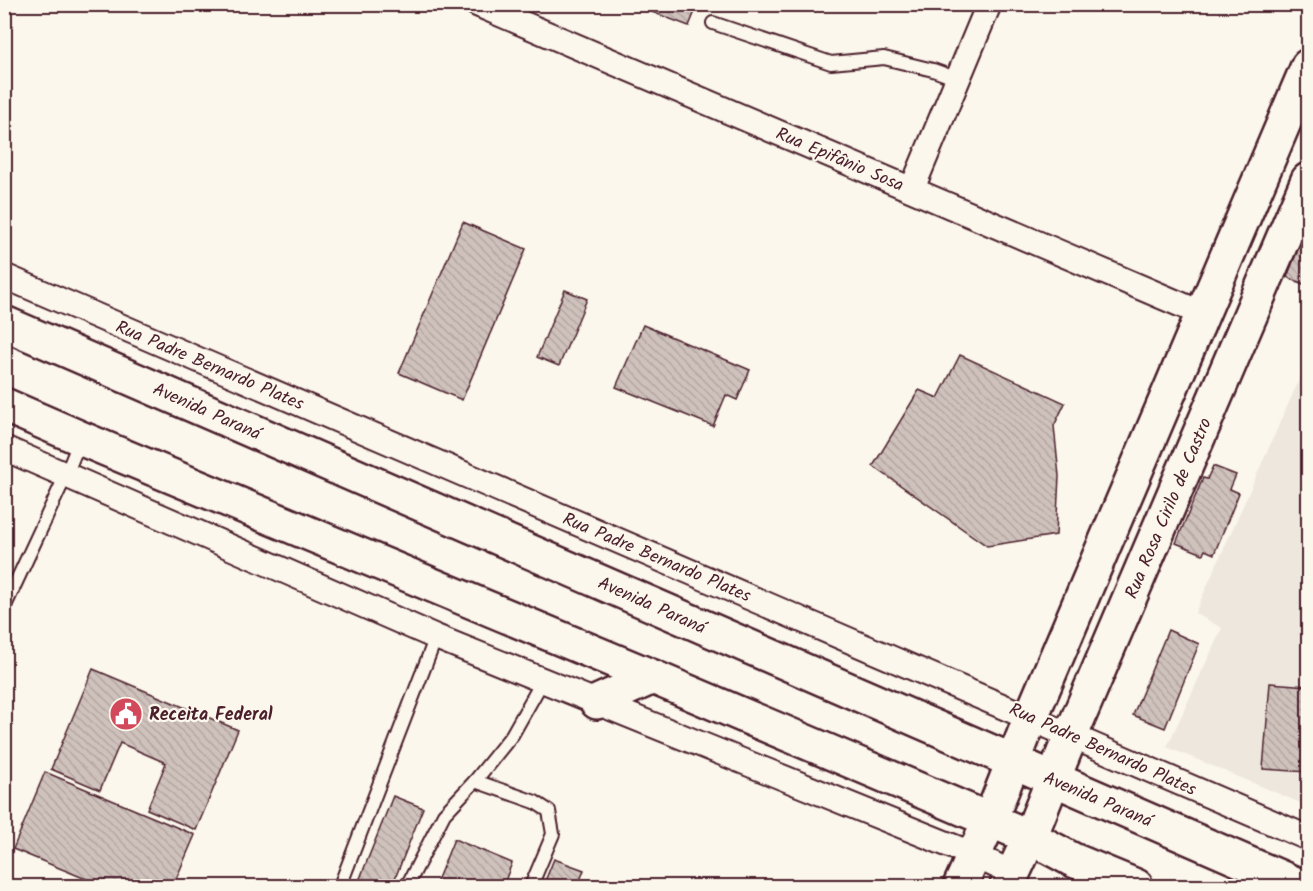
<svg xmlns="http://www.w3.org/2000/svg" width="1313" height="891" viewBox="0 0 1313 891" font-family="Kalam,sans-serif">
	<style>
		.built { fill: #eee7de }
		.building { fill: url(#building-back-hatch); stroke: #4a1f2b; stroke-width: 1.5 }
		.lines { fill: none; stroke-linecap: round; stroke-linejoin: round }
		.service-casing { stroke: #4a1f2b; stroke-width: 16 }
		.minor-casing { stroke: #4a1f2b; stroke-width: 28 }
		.secondary-casing { stroke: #4a1f2b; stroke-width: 38 }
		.primary-casing { stroke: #4a1f2b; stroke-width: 38 }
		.service { stroke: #fbf7ec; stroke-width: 12 }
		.minor { stroke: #fbf7ec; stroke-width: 24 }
		.secondary { stroke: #fbf7ec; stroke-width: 33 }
		.primary { stroke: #fbf7ec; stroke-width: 33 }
		.labels { text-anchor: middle; stroke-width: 4.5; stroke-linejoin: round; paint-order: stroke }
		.street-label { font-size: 18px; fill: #4a1f2b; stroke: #fbf7ec }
		.poi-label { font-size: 18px; font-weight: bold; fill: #4a1f2b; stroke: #fbf7ec; text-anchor: start }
	</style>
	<defs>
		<pattern id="building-back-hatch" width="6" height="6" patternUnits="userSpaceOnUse" patternTransform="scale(1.5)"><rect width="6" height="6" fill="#cfc2bc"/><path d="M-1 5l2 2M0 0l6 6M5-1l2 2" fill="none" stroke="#b3a6a2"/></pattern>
	</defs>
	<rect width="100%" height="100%" fill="#fbf7ec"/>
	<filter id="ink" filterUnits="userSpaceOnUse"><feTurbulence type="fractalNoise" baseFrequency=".0167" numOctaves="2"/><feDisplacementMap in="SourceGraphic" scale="12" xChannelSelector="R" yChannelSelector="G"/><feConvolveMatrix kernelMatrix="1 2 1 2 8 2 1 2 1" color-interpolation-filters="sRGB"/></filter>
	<g filter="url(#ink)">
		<!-- built -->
		<polygon class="built" points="1308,360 1308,806 1167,747 1222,628 1195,613"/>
		<!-- building -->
		<g class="building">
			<polygon points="639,4 698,4 689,26 641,8"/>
			<polygon points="463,222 526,249 462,400 399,373"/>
			<polygon points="1308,223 1308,286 1287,277"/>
			<polygon points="565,290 587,299 559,366 537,357"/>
			<polygon points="643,325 750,370 737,400 726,395 713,426 616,387"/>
			<polygon points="960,355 1065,403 1054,426 1059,476 1056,535 987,546 873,466 919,390 938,398"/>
			<polygon points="1213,466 1236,475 1230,489 1239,493 1214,554 1205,550 1203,554 1176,543 1203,478 1207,479"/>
			<polygon points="1168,630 1199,644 1165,728 1133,715"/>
			<polygon points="93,669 238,730 196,830 147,809 166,763 120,743 100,790 51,769"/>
			<polygon points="1270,683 1308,686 1308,772 1263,769"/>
			<polygon points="45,772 195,835 173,886 103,886 13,849"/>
			<polygon points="393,796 423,808 392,886 357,886"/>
			<polygon points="454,839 512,863 503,886 435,886"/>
			<polygon points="554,859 584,870 578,886 543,886"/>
		</g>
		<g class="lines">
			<defs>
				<g id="service">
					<polyline points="713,23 831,63 884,58 933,70 958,79"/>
					<polyline points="4,608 66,475 80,440"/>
					<polyline points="475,781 535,802 549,811 553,834 531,886"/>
					<polyline points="340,886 436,637"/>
					<polyline points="407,886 444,814 475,781 512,735 543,680"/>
				</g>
				<g id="minor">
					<polyline points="477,4 1203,314"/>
					<polyline points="912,189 989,4"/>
					<polyline points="4,276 1308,838"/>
					<polyline points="4,448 436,637 974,855 1014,874"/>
				</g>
				<g id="secondary">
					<polyline points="960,886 990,820 1031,717 1308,66"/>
					<polyline points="1007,886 1030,837 1071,735 1308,180"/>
				</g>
				<g id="primary">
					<polyline points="4,323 1300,886"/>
					<polyline points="4,405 80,438 653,677 1030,837 1073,860 1136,886"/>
					<polyline points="597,702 653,677"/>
				</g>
			</defs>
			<!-- service casing -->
			<use href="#service" class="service-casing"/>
			<!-- minor casing -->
			<use href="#minor" class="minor-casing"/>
			<!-- secondary casing -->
			<use href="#secondary" class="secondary-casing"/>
			<!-- primary casing -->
			<use href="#primary" class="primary-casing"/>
			<!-- service -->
			<use href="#service" class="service"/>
			<!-- minor -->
			<use href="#minor" class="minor"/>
			<!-- secondary -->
			<use href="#secondary" class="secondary"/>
			<!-- primary -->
			<use href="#primary" class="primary"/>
		</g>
	</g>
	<!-- icons -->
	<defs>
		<symbol id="civic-disc" viewBox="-11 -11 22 22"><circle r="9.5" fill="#d1495b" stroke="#fbf7ec"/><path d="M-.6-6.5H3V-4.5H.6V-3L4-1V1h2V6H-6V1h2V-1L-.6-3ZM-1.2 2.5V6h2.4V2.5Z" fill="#fff"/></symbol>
	</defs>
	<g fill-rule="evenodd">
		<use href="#civic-disc" x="107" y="695" width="38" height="38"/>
	</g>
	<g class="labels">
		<!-- street labels -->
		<g class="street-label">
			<text transform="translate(840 159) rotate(23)" y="6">Rua Epifânio Sosa</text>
			<text transform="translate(210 365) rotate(23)" y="6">Rua Padre Bernardo Plates</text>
			<text transform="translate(207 411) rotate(24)" y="6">Avenida Paraná</text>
			<text transform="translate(1168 508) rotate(-67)" y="6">Rua Rosa Cirilo de Castro</text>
			<text transform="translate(657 557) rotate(23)" y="6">Rua Padre Bernardo Plates</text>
			<text transform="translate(652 605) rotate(24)" y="6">Avenida Paraná</text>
			<text transform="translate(1103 749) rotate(24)" y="6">Rua Padre Bernardo Plates</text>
			<text transform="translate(1098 799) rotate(23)" y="6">Avenida Paraná</text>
		</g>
		<!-- poi labels -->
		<g class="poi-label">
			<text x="149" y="720">Receita Federal</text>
		</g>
	</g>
	<!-- margin -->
	<rect width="1313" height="891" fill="none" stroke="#fbf7ec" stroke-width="24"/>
	<rect x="12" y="12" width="1289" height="867" fill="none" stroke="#4a1f2b" stroke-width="2" filter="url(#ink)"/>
</svg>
